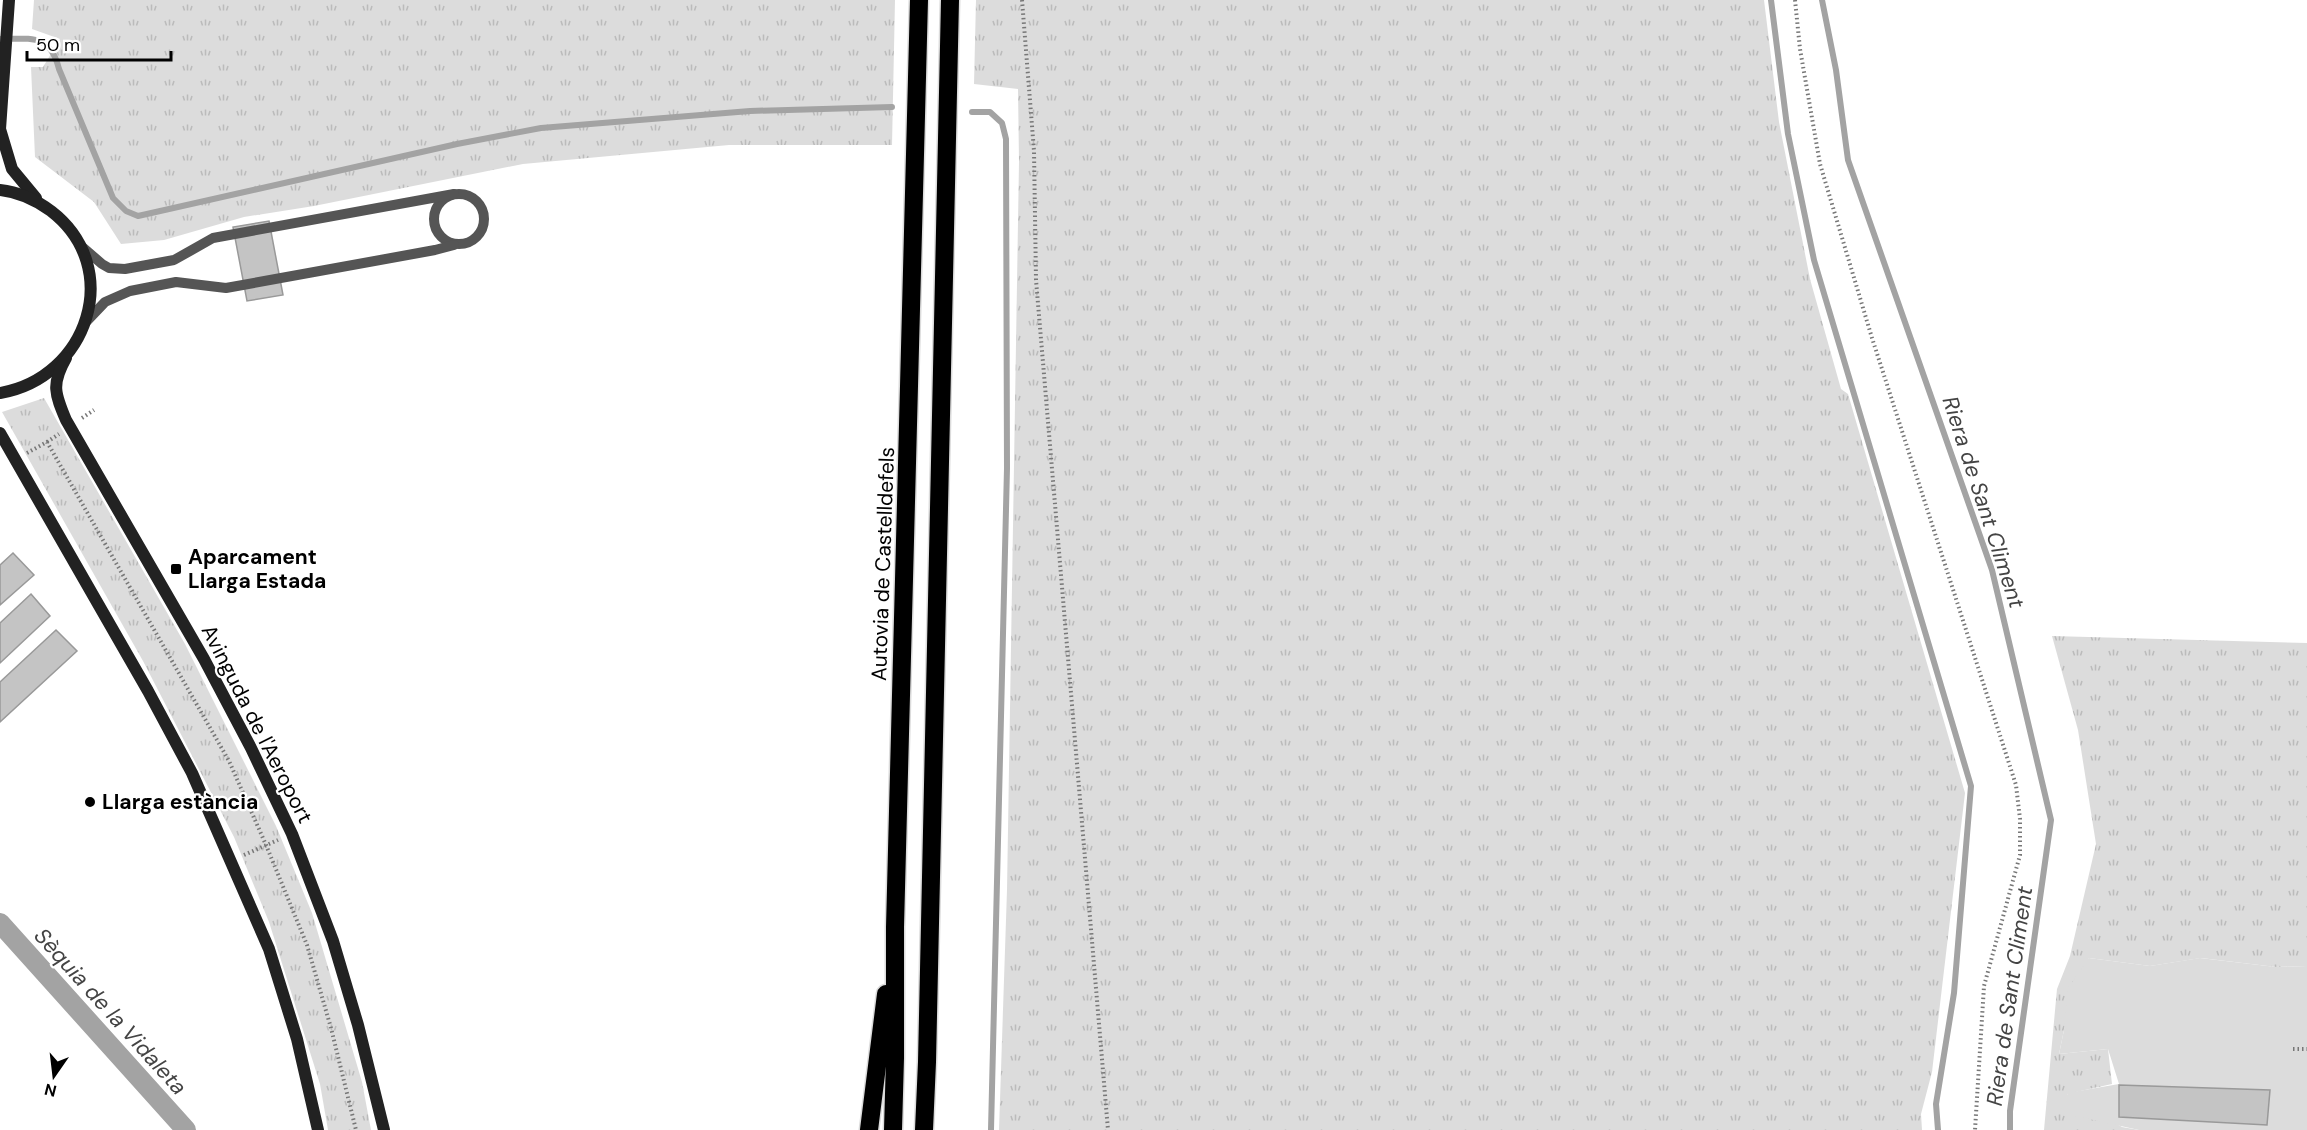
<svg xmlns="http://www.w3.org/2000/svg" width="2307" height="1130" viewBox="0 0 2307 1130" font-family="'DM Sans',sans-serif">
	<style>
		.grass { fill: url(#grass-tufts) }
		.garden { fill: #dcdcdc }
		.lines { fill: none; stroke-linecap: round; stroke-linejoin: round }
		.stream { stroke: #a3a3a3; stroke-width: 6 }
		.canal { stroke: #a3a3a3; stroke-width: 20 }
		.building { fill: #c4c4c4; stroke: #999; stroke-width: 1.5 }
		.highway-casing { stroke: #dbdbdb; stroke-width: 21 }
		.path { stroke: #777; stroke-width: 4; stroke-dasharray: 1.5 3; stroke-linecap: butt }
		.lane { stroke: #555; stroke-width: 10 }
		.secondary { stroke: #222; stroke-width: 12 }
		.highway { stroke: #000; stroke-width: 18 }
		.poi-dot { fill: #000; stroke: #fff; stroke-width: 2 }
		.labels { text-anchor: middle; stroke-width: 4.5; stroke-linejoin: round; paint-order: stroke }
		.poi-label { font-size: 21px; font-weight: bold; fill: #000; stroke: #fff; text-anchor: start }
		.street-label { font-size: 21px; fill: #000; stroke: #fff }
		.water-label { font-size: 22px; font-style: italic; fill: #444; stroke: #fff }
	</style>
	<defs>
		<pattern id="grass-tufts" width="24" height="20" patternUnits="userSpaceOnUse" patternTransform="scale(1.5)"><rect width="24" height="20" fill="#dcdcdc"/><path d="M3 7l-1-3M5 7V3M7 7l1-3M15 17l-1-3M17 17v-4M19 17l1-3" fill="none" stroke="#bbb"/></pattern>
	</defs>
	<rect width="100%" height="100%" fill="#fff"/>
	<!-- grass -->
	<g class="grass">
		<polygon points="34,0 895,0 892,145 729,145 523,164 314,206 244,217 164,240 121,244 94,202 35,157 31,67 43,67 60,39 32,29"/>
		<polygon points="976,0 1764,0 1779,122 1810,279 1841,389 1848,394 1965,793 1932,1072 1921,1114 1922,1130 999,1130 1007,890 1019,162 1018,89 974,84"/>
		<polygon points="44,398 185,644 276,826 312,913 362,1082 371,1130 328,1130 320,1084 269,922 234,837 143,661 2,412"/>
		<polygon points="2052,636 2307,643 2307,966 2276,967 2201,958 2150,966 2089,958 2064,1030 2059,1054 2108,1049 2112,1084 2067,1094 2122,1127 2139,1130 2044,1130 2057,989 2070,956 2096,844 2078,730"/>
	</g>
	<!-- garden -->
	<polygon class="garden" points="2089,958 2150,966 2200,958 2276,967 2307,966 2307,1130 2139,1130 2075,1116 2067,1093 2119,1084 2108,1049 2059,1054 2064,1030 2068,988"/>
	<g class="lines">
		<!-- stream -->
		<g class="stream">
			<polyline points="1771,0 1788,134 1814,260 1971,786 1954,993 1936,1104 1938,1130"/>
			<polyline points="1822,0 1836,70 1848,160 1992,570 2051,820 2010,1111 2010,1130"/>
			<path d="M0 39C31 39 50 33 59 69L113 198 126 211 138 216 457 144 541 128 750 111 892 107"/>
			<polyline points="972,112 990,112 1002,123 1006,139 1007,468 991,1130"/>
		</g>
		<!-- canal -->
		<polyline class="canal" points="0,923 186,1130"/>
	</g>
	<!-- building -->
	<g class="building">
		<polygon points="269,221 283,295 247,301 233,227"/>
		<polygon points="13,553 34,575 0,605 0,565"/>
		<polygon points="31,594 50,616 0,663 0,623"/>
		<polygon points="56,630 77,651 0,722 0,682"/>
		<polygon points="2119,1085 2270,1090 2267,1125 2119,1117"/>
	</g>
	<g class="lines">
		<defs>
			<g id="highway">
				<polyline points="869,1130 886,994"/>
				<polyline points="893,1130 895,1058 895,927 919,0"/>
				<polyline points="924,1130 927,1062 950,0"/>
			</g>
		</defs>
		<!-- highway casing -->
		<use href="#highway" class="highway-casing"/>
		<!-- path -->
		<g class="path">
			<polyline points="1022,0 1034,151 1036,280 1108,1130"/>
			<polyline points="1795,0 1800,49 1820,164 1872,338 2016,785 2020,819 2020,855 1984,986 1975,1130"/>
			<polyline points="82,418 94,410"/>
			<polyline points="47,442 59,434"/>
			<polyline points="27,453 47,442 229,761 266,845 307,945 331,1028 356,1130"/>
			<polyline points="244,855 278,840"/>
			<polyline points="2293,1049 2307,1049"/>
		</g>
		<!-- lane -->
		<g class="lane">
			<circle cx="459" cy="219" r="25"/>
			<polyline points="80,245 102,264 109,268 125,269 174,260 213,238 454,194"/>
			<polyline points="85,323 105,302 130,291 176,282 226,288 435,250 454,245"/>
		</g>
		<!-- secondary -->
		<g class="secondary">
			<polyline points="9,0 0,129 12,169 36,198"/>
			<path d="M0 190C19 192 36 200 51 211 125 268 88 378 0 393"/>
			<path d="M66 358C51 384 55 394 66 420L204 659 251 748 292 834 333 941 358 1025 384 1130"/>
			<polyline points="0,433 148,691 192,773 269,949 297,1039 318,1130"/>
		</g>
		<!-- highway -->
		<use href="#highway" class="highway"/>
	</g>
	<!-- markers -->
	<g class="poi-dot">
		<rect x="170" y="563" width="12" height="12" rx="3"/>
		<circle cx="90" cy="802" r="6"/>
	</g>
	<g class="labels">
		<!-- poi labels -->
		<g class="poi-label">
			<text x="188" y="564">Aparcament<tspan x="188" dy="24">Llarga Estada</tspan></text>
			<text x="102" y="809">Llarga estància</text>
		</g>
		<!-- street labels -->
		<g class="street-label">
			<text transform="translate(883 564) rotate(-88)" y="7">Autovia de Castelldefels</text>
			<text transform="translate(257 724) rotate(63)" y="7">Avinguda de l'Aeroport</text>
		</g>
		<!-- water labels -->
		<g class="water-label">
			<text transform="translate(1984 502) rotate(72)" y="8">Riera de Sant Climent</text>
			<text transform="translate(2009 996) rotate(-82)" y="8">Riera de Sant Climent</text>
			<text transform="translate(111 1011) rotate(48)" y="8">Sèquia de la Vidaleta</text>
		</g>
	</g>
	<!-- north arrow -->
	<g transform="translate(54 1076) rotate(194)" stroke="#ffffff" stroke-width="4.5" paint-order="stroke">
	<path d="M0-4.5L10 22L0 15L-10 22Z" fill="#000000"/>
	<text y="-9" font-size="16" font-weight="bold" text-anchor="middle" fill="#000000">N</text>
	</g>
	<!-- scale -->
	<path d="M27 51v9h144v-9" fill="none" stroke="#000000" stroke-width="3"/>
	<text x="36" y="51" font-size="18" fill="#000000" stroke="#ffffff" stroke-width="4.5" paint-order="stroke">50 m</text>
</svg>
